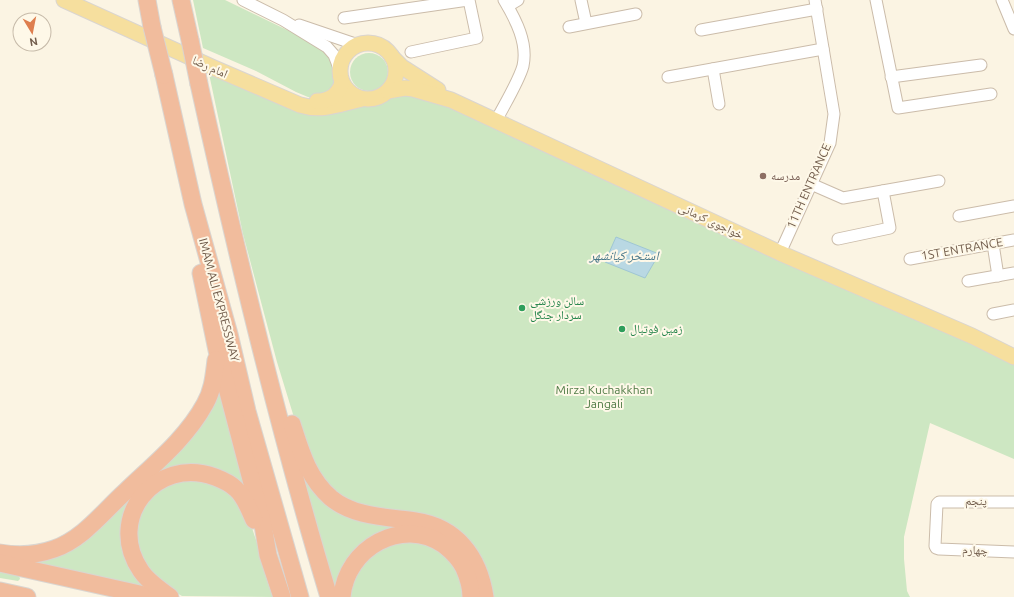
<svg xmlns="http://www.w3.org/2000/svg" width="1014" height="597" viewBox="0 0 1014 597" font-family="Ubuntu,'Noto Naskh Arabic',sans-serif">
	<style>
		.green { fill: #cde7c2 }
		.water { fill: #b9d8e3; stroke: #9fc6d4 }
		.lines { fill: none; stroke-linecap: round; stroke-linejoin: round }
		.minor-casing { stroke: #cbbcaa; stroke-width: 13 }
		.major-casing { stroke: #dad5d0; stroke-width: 17 }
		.highway-casing { stroke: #dad5d0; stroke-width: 19 }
		.minor { stroke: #fff; stroke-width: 11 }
		.major { stroke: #f6df9e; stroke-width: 15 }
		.highway { stroke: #f1bc9d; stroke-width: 17 }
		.highway-bridge-casing { stroke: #dad5d0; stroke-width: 19; stroke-linecap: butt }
		.highway-bridge { stroke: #f1bc9d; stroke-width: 17 }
		.education-dot { fill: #8d6e63; stroke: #fef8e8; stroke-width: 1.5 }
		.leisure-dot { fill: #2e9e5b; stroke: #fef8e8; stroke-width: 1.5 }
		.labels { text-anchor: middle; stroke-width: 4; stroke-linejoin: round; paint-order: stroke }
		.street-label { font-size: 12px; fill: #715c4b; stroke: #fef8e8 }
		.education-label { font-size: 12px; fill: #785e54; stroke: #fef8e8; text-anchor: start }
		.leisure-label { font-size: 12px; fill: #27864d; stroke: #fef8e8; text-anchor: start }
		.park-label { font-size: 12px; fill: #507b46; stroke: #fef8e8 }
		.water-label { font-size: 13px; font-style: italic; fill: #49788a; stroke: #fef8e8 }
	</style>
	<rect width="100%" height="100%" fill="#fbf4e3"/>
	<!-- green -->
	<g class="green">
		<polygon points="193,0 225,0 316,44 330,56 335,68 337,81 333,91 314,98 308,97 296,92 256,71 203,48"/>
		<circle cx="369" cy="72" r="19"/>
		<polygon points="208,69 276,98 373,104 379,103 396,94 422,95 1014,361 1014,459 930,423 904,537 904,559 907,591 910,597 489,597 481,567 337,499 304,450 277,362 243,234"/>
		<polygon points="219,368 247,496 178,468 126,521 158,591 137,585 0,557 42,556 166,456"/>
		<polygon points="281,399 299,455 313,483 387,520 458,552 388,534 336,597"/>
		<polygon points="180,476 229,487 249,519 275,597 182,596 155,581 134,545 143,502"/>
		<polygon points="420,539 450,554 467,597 346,597 347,584 373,549"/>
		<polygon points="0,571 19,575 20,579 18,581 0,578"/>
	</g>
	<!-- water -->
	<polygon class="water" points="616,237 659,254 645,278 605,262"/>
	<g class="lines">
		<defs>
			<g id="minor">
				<polyline points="243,0 283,20 327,47 334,55 339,68"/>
				<polyline points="581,0 586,23"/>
				<polyline points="876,0 898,108 991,94"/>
				<polyline points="1002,0 1014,29"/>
				<polyline points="508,6 518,0"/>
				<polyline points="344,18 468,0"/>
				<polyline points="299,25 358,45"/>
				<polyline points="569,27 636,14"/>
				<polyline points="701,30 817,9"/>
				<polyline points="411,52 477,38 469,0"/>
				<polyline points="713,69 719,104"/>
				<polyline points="668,77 823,49"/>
				<polyline points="891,77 981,65"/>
				<path d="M496 121C503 107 519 81 523 66 528 43 516 20 504 0"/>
				<polyline points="811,184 843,198 939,181"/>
				<polyline points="959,216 1014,206"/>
				<polyline points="838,239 890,228 883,191"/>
				<polyline points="993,244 998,276"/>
				<polyline points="780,253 830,143 834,114 815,0"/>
				<polyline points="910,259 1014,240"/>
				<polyline points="968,281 1014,273"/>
				<polyline points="993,314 1014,310"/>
				<polyline points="1014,502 939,502 937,504 935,546 936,548 939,549 1014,552"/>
			</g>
			<g id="major">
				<path d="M64 0 214 68 300 105C323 112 339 104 362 99"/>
				<circle cx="368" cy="71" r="28"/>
				<polyline points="392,57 402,67 438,90"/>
				<polyline points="388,91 405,88 413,89 451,100 780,253 972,336 1014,357"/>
				<path d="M317 101C330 101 338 95 342 83"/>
			</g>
			<g id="highway">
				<polyline points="147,0 152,27"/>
				<polyline points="181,0 190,40"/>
				<polyline points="164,75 193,204 229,334 247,411 300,597"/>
				<path d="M199 84C237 256 278 428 329 597"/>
				<polyline points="201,273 217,350 263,525 268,555 282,597"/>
				<path d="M292 424C301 452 308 478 331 498 354 517 387 517 415 521 457 527 479 557 485 597"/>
				<path d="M0 553C18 556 37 555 54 549 83 539 103 512 125 492 153 465 186 439 205 404 213 390 214 376 216 360"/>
				<polyline points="0,563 153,597"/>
				<polyline points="0,591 27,597"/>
				<path d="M170 597C160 589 148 582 141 571 105 519 155 455 215 477 223 480 230 483 236 489 245 497 249 509 254 520"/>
				<path d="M342 597C346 548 402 516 444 545 453 552 459 558 464 568 468 577 471 587 471 597"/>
			</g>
		</defs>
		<!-- minor casing -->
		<use href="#minor" class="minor-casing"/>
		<!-- major casing -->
		<use href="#major" class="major-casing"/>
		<!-- highway casing -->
		<use href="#highway" class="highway-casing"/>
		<!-- minor -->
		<use href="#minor" class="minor"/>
		<!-- major -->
		<use href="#major" class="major"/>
		<!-- highway -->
		<use href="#highway" class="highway"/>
		<defs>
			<g id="highway-bridge">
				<polyline points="152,27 164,75"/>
				<polyline points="190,40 199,84"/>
			</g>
		</defs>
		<!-- highway-bridge casing -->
		<use href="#highway-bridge" class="highway-bridge-casing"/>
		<!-- highway-bridge -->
		<use href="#highway-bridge" class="highway-bridge"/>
	</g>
	<!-- markers -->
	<circle class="education-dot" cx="763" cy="176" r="4"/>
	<g class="leisure-dot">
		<circle cx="522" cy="308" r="4"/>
		<circle cx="622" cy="329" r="4"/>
	</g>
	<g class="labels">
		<!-- street labels -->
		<g class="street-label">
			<text transform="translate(210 67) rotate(24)" y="4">امام رضا</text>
			<text transform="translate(809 186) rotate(-66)" y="4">11TH ENTRANCE</text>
			<text transform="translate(711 221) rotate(25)" y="4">خواجوی کرمانی</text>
			<text transform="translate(962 249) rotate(-10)" y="4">1ST ENTRANCE</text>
			<text transform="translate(219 300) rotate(75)" y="4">IMAM ALI EXPRESSWAY</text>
			<text transform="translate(976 501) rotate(1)" y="4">پنجم</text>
			<text transform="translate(975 550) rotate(2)" y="4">چهارم</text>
		</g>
		<!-- education labels -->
		<g class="education-label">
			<text x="771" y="180">مدرسه</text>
		</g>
		<!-- leisure labels -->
		<g class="leisure-label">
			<text x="530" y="305">سالن ورزشی<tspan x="530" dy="14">سردار جنگل</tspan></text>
			<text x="630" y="333">زمین فوتبال</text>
		</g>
		<!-- park labels -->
		<g class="park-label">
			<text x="604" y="394">Mirza Kuchakkhan<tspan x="604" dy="14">Jangali</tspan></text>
		</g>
		<!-- water labels -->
		<g class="water-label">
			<text x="624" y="260">استخر کیانشهر</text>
		</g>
	</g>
	<!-- north arrow -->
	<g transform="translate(32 32) rotate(170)"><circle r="19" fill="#fef8e8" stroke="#c6baa9"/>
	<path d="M0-3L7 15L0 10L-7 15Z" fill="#de7e4e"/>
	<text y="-6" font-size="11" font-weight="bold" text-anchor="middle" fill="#715c4b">N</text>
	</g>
</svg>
